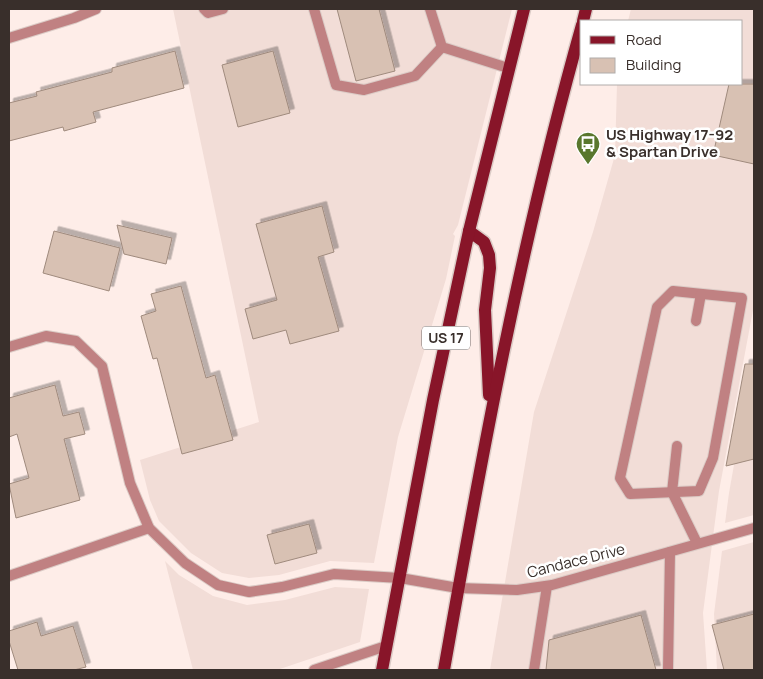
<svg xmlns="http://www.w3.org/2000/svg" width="763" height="679" viewBox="0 0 763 679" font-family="Manrope,sans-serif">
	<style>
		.built { fill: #f2ddd7 }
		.building { fill: #d8c1b3; stroke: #9f8a7d; filter: url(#shadow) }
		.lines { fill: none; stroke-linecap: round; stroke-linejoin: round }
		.service-casing { stroke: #dbcbc6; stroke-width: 12 }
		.minor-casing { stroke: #dbcbc6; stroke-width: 12 }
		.tertiary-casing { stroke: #dbcbc6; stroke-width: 12 }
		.primary-casing { stroke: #dbcbc6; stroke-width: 15 }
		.service { stroke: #c08182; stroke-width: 10 }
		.minor { stroke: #c08182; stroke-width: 10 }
		.tertiary { stroke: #c08182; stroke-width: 10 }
		.primary { stroke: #881529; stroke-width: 12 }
		.labels { text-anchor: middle; stroke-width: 5; stroke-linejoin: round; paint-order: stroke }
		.shield { fill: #fff; stroke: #746d6b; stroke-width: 1 }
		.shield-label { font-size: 14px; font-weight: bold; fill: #392f2b }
		.poi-label { font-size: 15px; font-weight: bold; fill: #392f2b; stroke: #fff; text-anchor: start }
		.street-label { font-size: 15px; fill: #392f2b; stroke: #fff }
	</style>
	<defs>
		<filter id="shadow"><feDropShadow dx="4.5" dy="-4.5" stdDeviation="0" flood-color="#0004"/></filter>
	</defs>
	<rect width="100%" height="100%" fill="#feede8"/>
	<!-- built -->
	<g class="built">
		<polygon points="173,9 512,9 458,225 453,234 455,236 446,279 398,437 374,563 330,561 279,575 249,578 222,573 191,553 159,521 150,500 140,460 259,422"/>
		<polygon points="631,9 754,9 754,305 719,491 703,613 707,670 490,670 534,412 593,232 615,155 617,84 742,84 742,21 628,21"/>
		<polygon points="754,352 754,515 725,523 729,493"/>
		<polygon points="754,542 754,670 717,670 714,614 722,551"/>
		<polygon points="165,561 179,575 213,596 247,605 285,600 335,587 369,589 360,642 277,670 193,670"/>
	</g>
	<!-- building -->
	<g class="building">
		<polygon points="337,9 379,9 395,71 356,81"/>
		<polygon points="175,51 184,88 93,112 96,122 64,131 63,127 9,141 9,103 37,96 36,92 112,72 112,68"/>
		<polygon points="273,51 290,113 238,127 222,65"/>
		<polygon points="729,84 754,84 754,164 713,155"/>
		<polygon points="322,206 334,252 318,257 339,331 290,344 286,330 253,339 245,309 277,300 256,224"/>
		<polygon points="117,225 172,238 166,264 124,254"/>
		<polygon points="54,231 120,248 109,291 43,273"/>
		<polygon points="181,286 206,378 215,375 233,440 182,454 157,358 153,359 141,316 156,311 151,294"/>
		<polygon points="745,364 754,364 754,459 726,466"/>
		<polygon points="55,385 63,416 79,412 85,434 64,439 80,500 16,518 9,484 29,478 17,434 9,437 9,398"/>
		<polygon points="309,524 317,553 275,564 267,535"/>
		<polygon points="754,614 754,670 724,670 712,625"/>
		<polygon points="641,615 656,670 546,670 549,640"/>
		<polygon points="37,622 41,636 73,626 86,667 74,670 18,670 9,641 9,631"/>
	</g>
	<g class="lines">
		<defs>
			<g id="service">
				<polyline points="204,9 208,13 223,9"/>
				<polyline points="314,9 336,85 364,90 415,76 442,47"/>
				<polyline points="430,9 442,47 508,68"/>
				<polygon points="673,291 742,298 713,458 699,491 630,494 620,478 657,307"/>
				<polyline points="696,321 701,294"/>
				<polyline points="677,446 672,492 697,543"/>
				<polyline points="534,670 547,586"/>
				<polyline points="668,670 670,552"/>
			</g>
			<g id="minor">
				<polyline points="9,347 46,336 76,341 102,366 130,483 149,528 185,563 218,585 249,592 282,587 334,574 400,578 458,588 517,590 552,585 754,528"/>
				<polyline points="9,576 149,528"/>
				<polyline points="314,670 386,646"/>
			</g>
			<polyline id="tertiary" points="9,38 74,18 96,9"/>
			<g id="primary">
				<polyline points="583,21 586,9"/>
				<polyline points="469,231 484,242 489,255 490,268 485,310 489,395"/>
				<polyline points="382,670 433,400 469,231 524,9"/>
				<path d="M444 670C482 453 522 237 582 25"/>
			</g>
		</defs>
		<!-- service casing -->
		<use href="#service" class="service-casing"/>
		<!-- minor casing -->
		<use href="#minor" class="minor-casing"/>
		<!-- tertiary casing -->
		<use href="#tertiary" class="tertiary-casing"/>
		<!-- primary casing -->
		<use href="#primary" class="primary-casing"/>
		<!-- service -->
		<use href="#service" class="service"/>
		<!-- minor -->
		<use href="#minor" class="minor"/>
		<!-- tertiary -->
		<use href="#tertiary" class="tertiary"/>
		<!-- primary -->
		<use href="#primary" class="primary"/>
	</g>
	<!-- icons -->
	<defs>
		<symbol id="bus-pin" viewBox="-11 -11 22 30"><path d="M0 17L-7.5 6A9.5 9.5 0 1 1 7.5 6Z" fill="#59772d" stroke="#fff"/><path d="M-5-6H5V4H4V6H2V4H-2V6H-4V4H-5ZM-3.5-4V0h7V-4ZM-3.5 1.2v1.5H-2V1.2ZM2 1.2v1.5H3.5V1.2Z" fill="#fff"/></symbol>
	</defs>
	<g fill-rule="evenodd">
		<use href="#bus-pin" x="574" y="130" width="28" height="38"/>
	</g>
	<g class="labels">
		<!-- shield labels -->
		<rect class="shield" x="422" y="326.5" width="48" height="23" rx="4"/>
		<g class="shield-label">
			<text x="446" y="343">US 17</text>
		</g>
		<!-- poi labels -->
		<g class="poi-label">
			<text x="606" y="140">US Highway 17-92<tspan x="606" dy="17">&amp; Spartan Drive</tspan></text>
		</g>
		<!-- street labels -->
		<g class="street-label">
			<text transform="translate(576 561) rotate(-14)" y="5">Candace Drive</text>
		</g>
	</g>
	<!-- border -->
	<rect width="763" height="679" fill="none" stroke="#392f2b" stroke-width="20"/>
	<!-- legend -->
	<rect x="580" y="20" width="162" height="65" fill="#ffffff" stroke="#b0acaa"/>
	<rect x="590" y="36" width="25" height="8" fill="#881529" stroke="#b0acaa"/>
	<text x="626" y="45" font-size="15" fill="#392f2b">Road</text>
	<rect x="590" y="58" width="25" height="15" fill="#d8c1b3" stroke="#b0acaa"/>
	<text x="626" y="70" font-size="15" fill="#392f2b">Building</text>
</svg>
